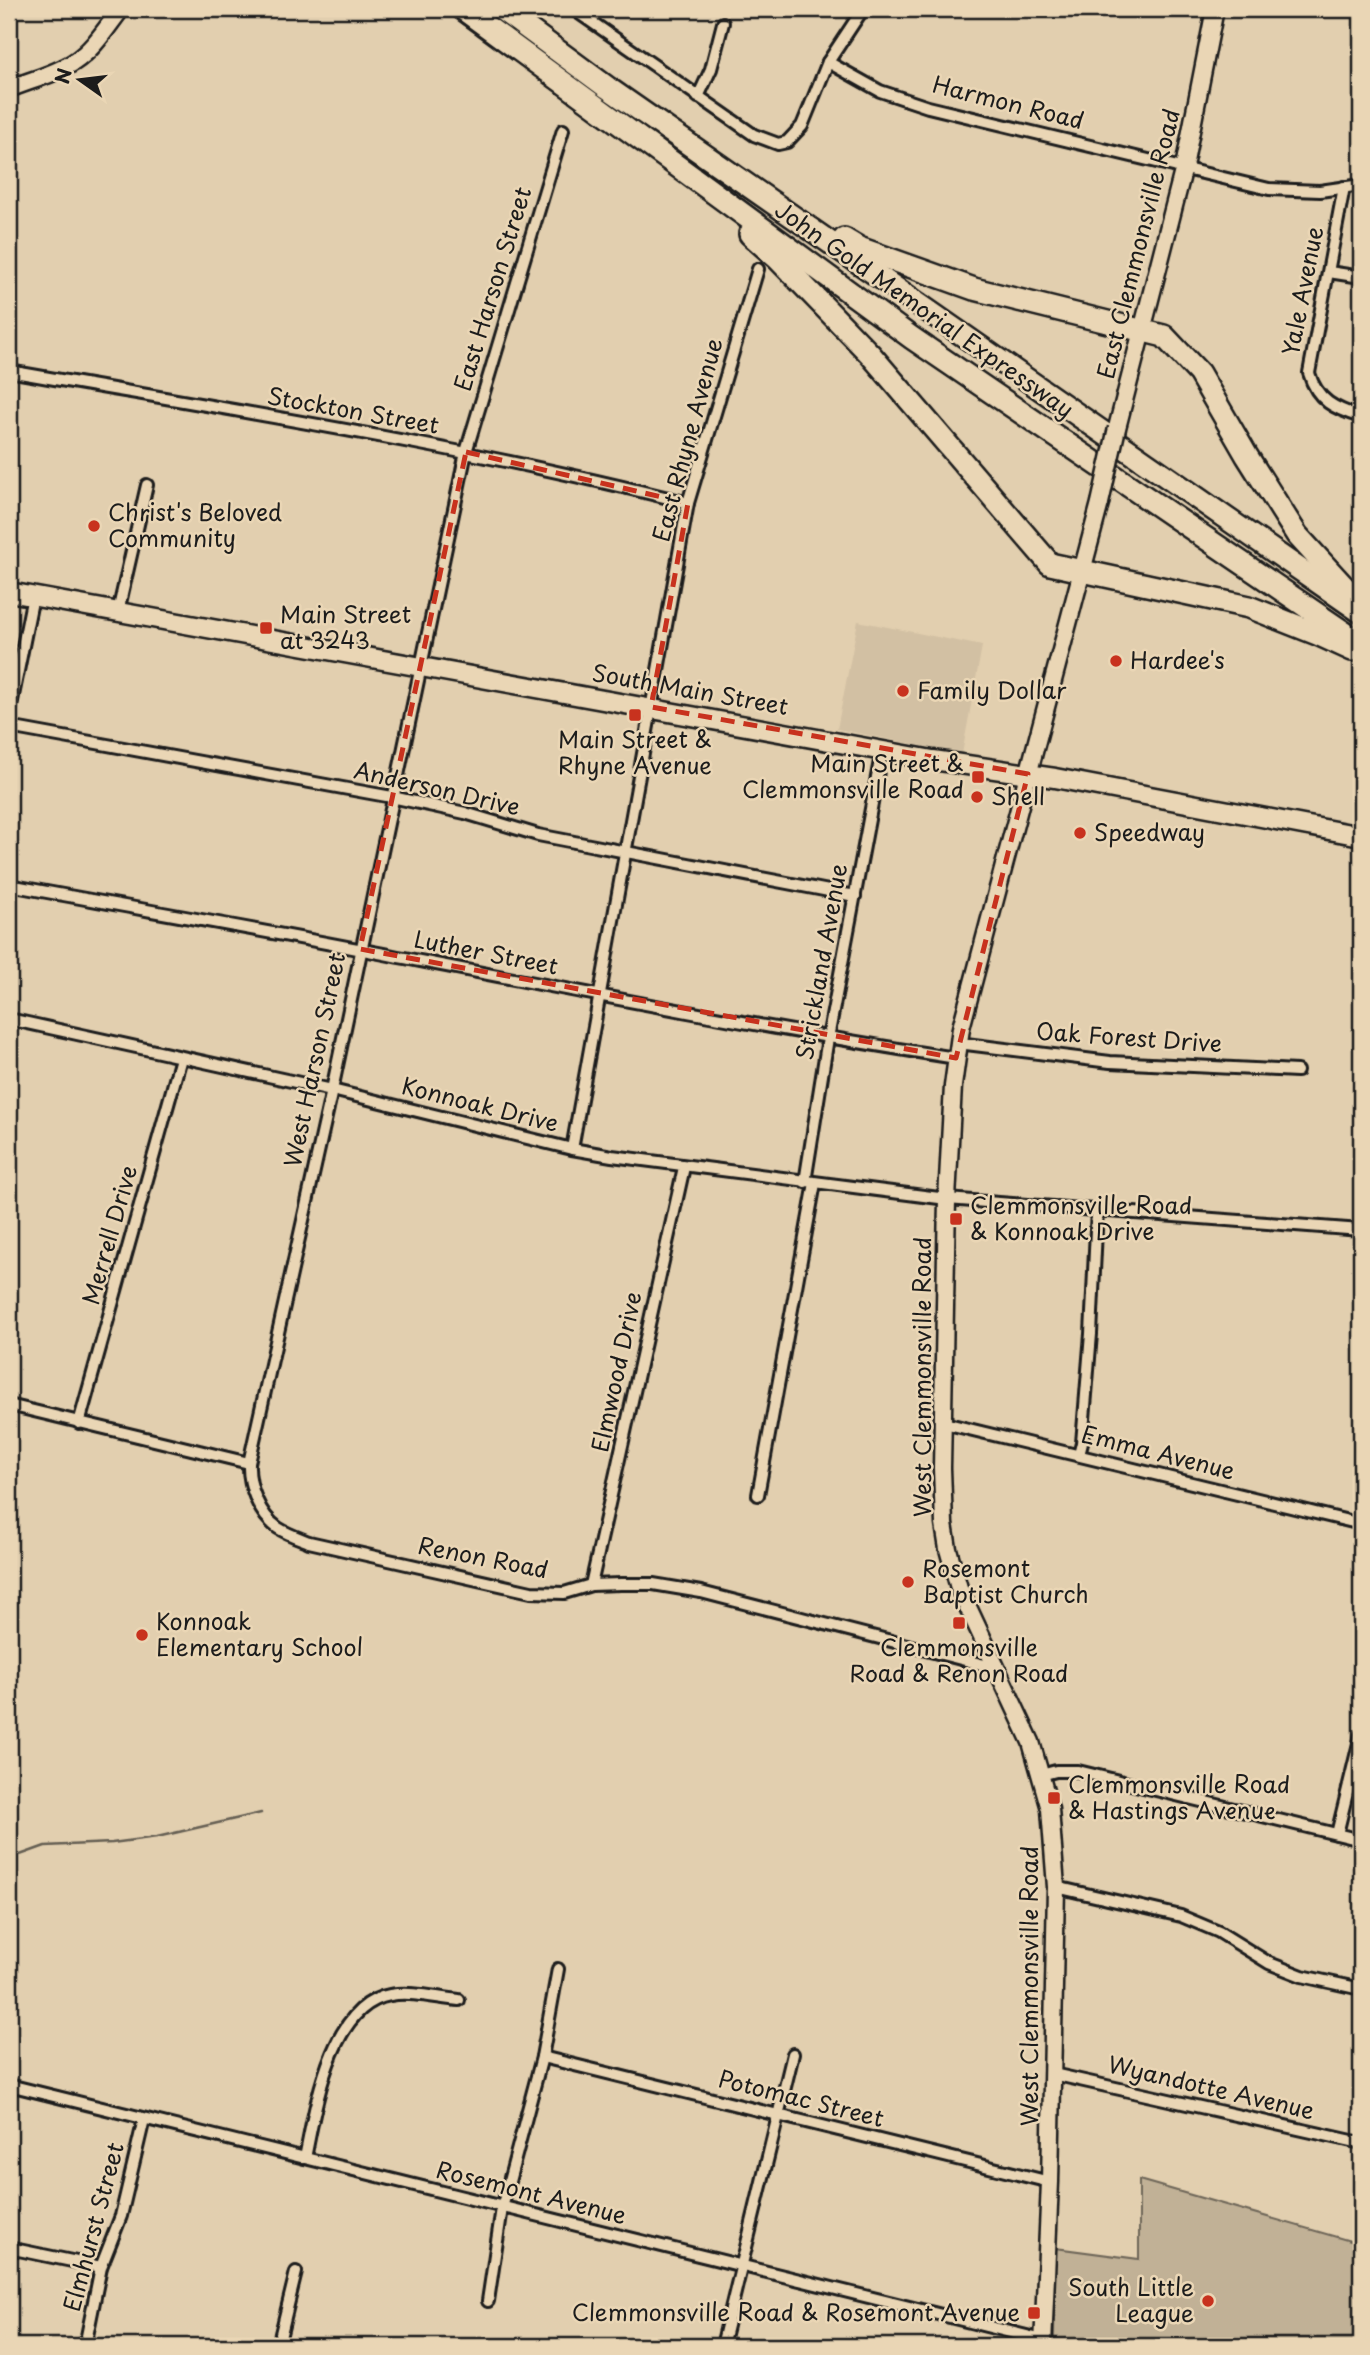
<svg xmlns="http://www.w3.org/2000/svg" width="1370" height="2355" viewBox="0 0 1370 2355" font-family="'Playpen Sans',sans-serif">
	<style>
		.built { fill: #d2c0a3 }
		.pitch { fill: #c1b196; stroke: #6e6659; stroke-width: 2 }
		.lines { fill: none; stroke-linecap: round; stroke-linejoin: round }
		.stream { stroke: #655e52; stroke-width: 2.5 }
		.street-casing { stroke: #1c1c1c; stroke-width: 16 }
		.secondary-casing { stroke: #1c1c1c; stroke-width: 21 }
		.primary-casing { stroke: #1c1c1c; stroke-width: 23 }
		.highway-casing { stroke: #1c1c1c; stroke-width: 26 }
		.street { stroke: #ead6b5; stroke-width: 10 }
		.secondary { stroke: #ead6b5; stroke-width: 16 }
		.primary { stroke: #ead6b5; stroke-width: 18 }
		.highway { stroke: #ead6b5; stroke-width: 21 }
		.secondary-bridge-casing { stroke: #1c1c1c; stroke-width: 21; stroke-linecap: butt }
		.secondary-bridge { stroke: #ead6b5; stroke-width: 16 }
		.marked { fill: none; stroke: #c8321e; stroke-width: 5; stroke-dasharray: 14 9; stroke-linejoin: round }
		.poi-dot { fill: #c8321e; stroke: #ead6b5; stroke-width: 2.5 }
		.labels { text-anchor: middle; stroke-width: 5; stroke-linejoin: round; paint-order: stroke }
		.street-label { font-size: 23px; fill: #1c1c1c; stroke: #ead6b5 }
		.poi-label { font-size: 23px; fill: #1c1c1c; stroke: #ead6b5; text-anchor: start }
	</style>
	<rect width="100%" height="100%" fill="#e2cfaf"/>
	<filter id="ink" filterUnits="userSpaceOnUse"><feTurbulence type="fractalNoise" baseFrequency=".0143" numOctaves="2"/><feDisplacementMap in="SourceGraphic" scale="14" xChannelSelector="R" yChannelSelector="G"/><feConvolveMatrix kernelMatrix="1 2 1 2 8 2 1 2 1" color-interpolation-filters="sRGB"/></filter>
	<g filter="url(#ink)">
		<!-- built -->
		<polygon class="built" points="858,621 982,646 962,754 837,729"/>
		<!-- pitch -->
		<polygon class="pitch" points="1139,2180 1361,2244 1361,2346 1071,2346 1054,2342 1055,2248 1139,2259"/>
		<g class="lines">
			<!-- stream -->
			<polyline class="stream" points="9,1859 45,1846 112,1843 157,1837 261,1813"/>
			<defs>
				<g id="street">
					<polyline points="573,9 754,135 778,144 787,142 802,126 828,62 863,9"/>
					<polyline points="828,62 880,91 928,107 1269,189 1320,191 1361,185"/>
					<polyline points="698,97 711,69 723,23"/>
					<path d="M563 130 466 452 332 1090 249 1463C248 1485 259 1515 278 1528 287 1534 299 1538 309 1542L531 1592 564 1593 591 1585 621 1584H653L701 1592 996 1668"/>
					<path d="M1344 187 1309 373C1317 401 1335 409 1361 417"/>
					<polyline points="1329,272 1361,277"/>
					<path d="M9 371C236 411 464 446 688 503"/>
					<polyline points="118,612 147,485"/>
					<polyline points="9,716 33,596"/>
					<polyline points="9,727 392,797 465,813 538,835 855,896"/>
					<path d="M9 885C127 907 245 927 363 950 560 988 757 1027 956 1058"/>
					<polyline points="9,1019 332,1090 572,1149 612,1156 947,1199 1361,1230"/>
					<polyline points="958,1043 1110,1062 1297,1071"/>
					<polyline points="572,1149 688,503 758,269"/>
					<polyline points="805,1182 828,1038 882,750"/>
					<polyline points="9,1405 249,1463"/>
					<polyline points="79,1423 181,1058"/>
					<polyline points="944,1423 1361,1524"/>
					<polyline points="1079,1455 1082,1443 1091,1334 1097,1209"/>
					<polyline points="758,1495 815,1183"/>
					<polyline points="591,1585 684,1167"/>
					<polyline points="1041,1775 1056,1771 1078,1771 1361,1840"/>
					<polyline points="1337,1834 1361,1735"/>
					<polyline points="1056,1887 1181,1916 1219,1932 1269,1963 1302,1976 1361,1989"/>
					<polyline points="542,2057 1050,2182"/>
					<polyline points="1053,2074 1361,2143"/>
					<polyline points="9,2085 1043,2340"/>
					<path d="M305 2158C315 2110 330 2005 390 1995 412 1991 437 1998 459 2000"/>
					<polyline points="9,2248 101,2267"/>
					<polyline points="488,2301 502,2208 542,2057 558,1969"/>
					<polyline points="85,2346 101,2267 121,2216 144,2119"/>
					<polyline points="278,2346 296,2272"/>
					<polyline points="722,2346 793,2054"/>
				</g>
				<g id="secondary">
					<path d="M9 89C30 80 54 75 74 62 94 49 107 27 121 9"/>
					<polyline points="1117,428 1184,167 1215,9"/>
					<polyline points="1043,2346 1050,2182 1056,1887 1050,1809 1031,1742 959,1588 948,1549 944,1524 942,1468 947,1199 953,1086 961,1028 1100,503"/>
				</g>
				<polyline id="primary" points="9,592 933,760 1055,778 1361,836"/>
				<g id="highway">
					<polyline points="463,9 912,338 1361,644"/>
					<polyline points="501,9 608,88 1361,612"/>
					<polyline points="750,234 778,259 870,354 1050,564 1249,607 1317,634 1352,650"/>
					<polyline points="844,239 859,248 974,289 1164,336 1199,373 1247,456 1297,535 1350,593"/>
				</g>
			</defs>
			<!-- street casing -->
			<use href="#street" class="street-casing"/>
			<!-- secondary casing -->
			<use href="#secondary" class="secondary-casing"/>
			<!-- primary casing -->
			<use href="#primary" class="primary-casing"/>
			<!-- highway casing -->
			<use href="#highway" class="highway-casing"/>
			<!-- street -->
			<use href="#street" class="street"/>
			<!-- secondary -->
			<use href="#secondary" class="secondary"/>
			<!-- primary -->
			<use href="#primary" class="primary"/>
			<!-- highway -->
			<use href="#highway" class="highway"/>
			<defs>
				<polyline id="secondary-bridge" points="1100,503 1117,428"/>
			</defs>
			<!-- secondary-bridge casing -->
			<use href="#secondary-bridge" class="secondary-bridge-casing"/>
			<!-- secondary-bridge -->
			<use href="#secondary-bridge" class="secondary-bridge"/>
		</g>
	</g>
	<!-- marked area -->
	<path class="marked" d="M466 452 688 503 651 707 1028 774 956 1058 360 949Z"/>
	<!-- markers -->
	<g class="poi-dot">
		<circle cx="94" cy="526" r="7"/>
		<rect x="259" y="621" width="14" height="14" rx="3.5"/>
		<circle cx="1116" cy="661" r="7"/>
		<circle cx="903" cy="691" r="7"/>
		<rect x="628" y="708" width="14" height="14" rx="3.5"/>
		<rect x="971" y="770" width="14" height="14" rx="3.5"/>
		<circle cx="977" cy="797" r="7"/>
		<circle cx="1080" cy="833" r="7"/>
		<rect x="949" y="1212" width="14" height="14" rx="3.5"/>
		<circle cx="908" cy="1582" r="7"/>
		<rect x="952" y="1616" width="14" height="14" rx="3.5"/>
		<circle cx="142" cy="1635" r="7"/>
		<rect x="1047" y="1791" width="14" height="14" rx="3.5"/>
		<circle cx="1208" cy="2301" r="7"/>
		<rect x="1027" y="2306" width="14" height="14" rx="3.5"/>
	</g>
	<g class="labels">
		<!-- street labels -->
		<g class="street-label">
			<text transform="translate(1008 103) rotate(14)" y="8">Harmon Road</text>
			<text transform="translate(1139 244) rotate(-76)" y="8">East Clemmonsville Road</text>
			<text transform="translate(493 289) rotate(-73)" y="8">East Harson Street</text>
			<text transform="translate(1303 291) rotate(-79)" y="8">Yale Avenue</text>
			<text transform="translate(924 310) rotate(35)" y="8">John Gold Memorial Expressway</text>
			<text transform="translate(353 411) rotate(10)" y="8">Stockton Street</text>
			<text transform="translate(688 440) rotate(-75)" y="8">East Rhyne Avenue</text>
			<text transform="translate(690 690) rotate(10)" y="8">South Main Street</text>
			<text transform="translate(437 789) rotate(13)" y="8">Anderson Drive</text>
			<text transform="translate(486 953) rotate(11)" y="8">Luther Street</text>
			<text transform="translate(822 962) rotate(-80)" y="8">Strickland Avenue</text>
			<text transform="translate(1129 1038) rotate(4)" y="8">Oak Forest Drive</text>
			<text transform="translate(315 1060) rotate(-78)" y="8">West Harson Street</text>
			<text transform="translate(480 1105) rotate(14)" y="8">Konnoak Drive</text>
			<text transform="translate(110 1235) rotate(-74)" y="8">Merrell Drive</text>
			<text transform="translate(617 1372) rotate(-78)" y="8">Elmwood Drive</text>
			<text transform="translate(923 1377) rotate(-90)" y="8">West Clemmonsville Road</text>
			<text transform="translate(1158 1453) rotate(14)" y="8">Emma Avenue</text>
			<text transform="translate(483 1558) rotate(11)" y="8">Renon Road</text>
			<text transform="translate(1030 1986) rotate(-90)" y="8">West Clemmonsville Road</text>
			<text transform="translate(1211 2088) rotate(13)" y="8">Wyandotte Avenue</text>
			<text transform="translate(801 2099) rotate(14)" y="8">Potomac Street</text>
			<text transform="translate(531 2193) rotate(14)" y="8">Rosemont Avenue</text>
			<text transform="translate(94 2227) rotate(-75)" y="8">Elmhurst Street</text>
		</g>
		<!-- poi labels -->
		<g class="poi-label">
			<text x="108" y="521">Christ's Beloved<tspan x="108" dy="26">Community</tspan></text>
			<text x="280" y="623">Main Street<tspan x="280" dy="26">at 3243</tspan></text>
			<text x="1130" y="669">Hardee's</text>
			<text x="917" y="699">Family Dollar</text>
			<text x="635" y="748" text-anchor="middle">Main Street &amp;<tspan x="635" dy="26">Rhyne Avenue</tspan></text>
			<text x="964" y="772" text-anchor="end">Main Street &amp;<tspan x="964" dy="26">Clemmonsville Road</tspan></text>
			<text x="991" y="805">Shell</text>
			<text x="1094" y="841">Speedway</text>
			<text x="970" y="1214">Clemmonsville Road<tspan x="970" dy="26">&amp; Konnoak Drive</tspan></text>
			<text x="922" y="1577">Rosemont<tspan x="922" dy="26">Baptist Church</tspan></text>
			<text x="156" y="1630">Konnoak<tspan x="156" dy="26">Elementary School</tspan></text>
			<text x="959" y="1656" text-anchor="middle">Clemmonsville<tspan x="959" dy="26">Road &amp; Renon Road</tspan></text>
			<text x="1068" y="1793">Clemmonsville Road<tspan x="1068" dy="26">&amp; Hastings Avenue</tspan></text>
			<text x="1194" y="2296" text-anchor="end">South Little<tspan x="1194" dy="26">League</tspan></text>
			<text x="1020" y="2321" text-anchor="end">Clemmonsville Road &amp; Rosemont Avenue</text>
		</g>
	</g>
	<!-- margin -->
	<rect width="1370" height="2355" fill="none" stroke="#ead6b5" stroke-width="35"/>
	<rect x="18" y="18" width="1335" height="2320" fill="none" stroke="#1c1c1c" stroke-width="2.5" filter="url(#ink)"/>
	<!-- north arrow -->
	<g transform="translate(80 80) rotate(284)" stroke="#ead6b5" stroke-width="5" paint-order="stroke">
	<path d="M0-5L12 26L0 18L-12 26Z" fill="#1c1c1c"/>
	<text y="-10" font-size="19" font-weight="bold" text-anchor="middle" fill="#1c1c1c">N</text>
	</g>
</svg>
